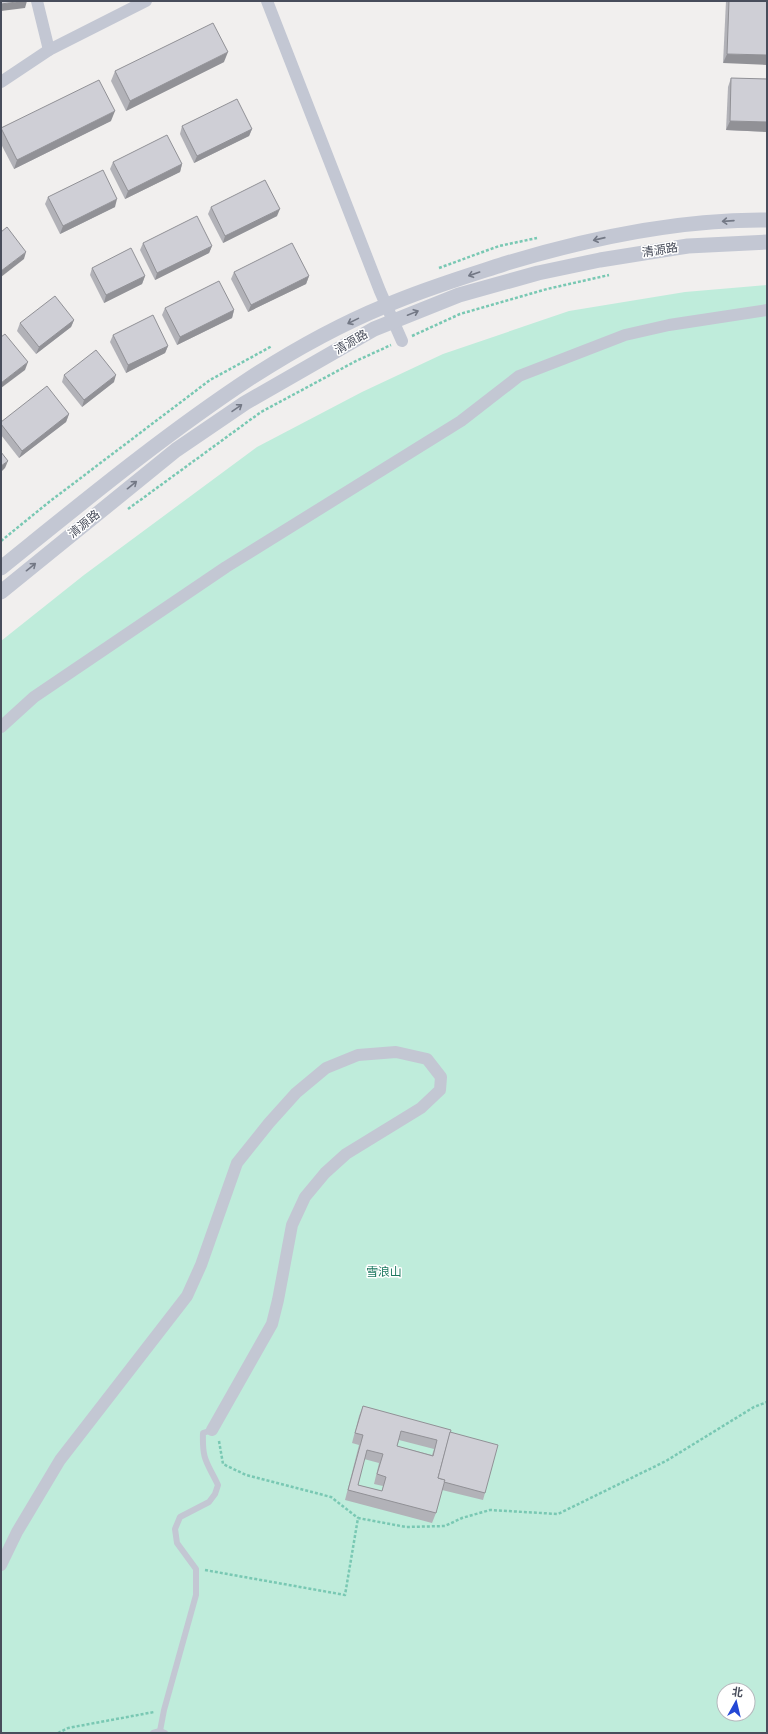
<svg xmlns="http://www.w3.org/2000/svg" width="768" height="1734" viewBox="0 0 768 1734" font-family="Signika,'Noto Sans SC',sans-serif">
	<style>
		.green { fill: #bfecdb; fill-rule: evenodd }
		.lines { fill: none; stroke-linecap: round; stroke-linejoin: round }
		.path { stroke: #79c8b3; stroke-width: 2.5; stroke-dasharray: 3 2; stroke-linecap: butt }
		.service { stroke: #c3c7d3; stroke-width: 6 }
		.minor { stroke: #c3c7d3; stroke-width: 12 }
		.tertiary { stroke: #c3c7d3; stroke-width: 15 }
		.wall { fill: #b2b2b8; fill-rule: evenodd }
		.shaded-wall { fill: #919196 }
		.building { fill: #cfcfd6; stroke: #919196; fill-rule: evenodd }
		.oneway { stroke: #737885 }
		.labels { text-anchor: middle; stroke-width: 3; stroke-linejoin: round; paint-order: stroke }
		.street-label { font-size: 12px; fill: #484d5b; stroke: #fff }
		.park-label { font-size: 12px; fill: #1c785f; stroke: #fff }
	</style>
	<rect width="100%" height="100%" fill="#f1efee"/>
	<!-- green -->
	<path class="green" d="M767 285V1733H1V641L84 575 257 447 362 392 443 354 569 311 685 292ZM724 1690H748V1714H724Z"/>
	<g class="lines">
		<!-- path -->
		<g class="path">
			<polyline points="439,268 499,246 537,238"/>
			<polyline points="412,336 460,314 547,289 609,275"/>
			<polyline points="128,509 261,412 356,361 391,345"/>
			<polyline points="1,541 49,502 210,380 272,346"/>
			<polyline points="219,1441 223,1464 246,1475 331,1497 358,1518"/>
			<polyline points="205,1570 345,1595 358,1518 406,1527 445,1526 462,1518 490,1510 558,1514 666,1461 754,1407 767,1402"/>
			<polyline points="58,1733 68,1728 154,1712"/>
		</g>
		<!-- service -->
		<g class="service">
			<path d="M160 1731 164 1710 196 1595V1569L177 1543 175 1529 180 1517 209 1502 215 1494 218 1485C207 1462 202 1461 203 1433L212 1430"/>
			<polyline points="153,1733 160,1731 165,1733"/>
		</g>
		<!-- minor -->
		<g class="minor">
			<polyline points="37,1 49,50"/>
			<polyline points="267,1 380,291 402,341"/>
			<polyline points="1,82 49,50 146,1"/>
			<polyline points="1,727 34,697 226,567 461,421 519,376 625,335 669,325 767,310"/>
			<polyline points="1,1565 17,1532 60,1460 187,1296 201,1265 237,1163 269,1123 296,1093 326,1068 358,1055 396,1052 427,1059 441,1077 440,1090 421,1108 346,1154 325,1173 305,1197 292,1225 278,1300 272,1324 212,1430"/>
		</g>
		<!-- tertiary -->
		<g class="tertiary">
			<path d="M1 568C83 502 164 435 252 377 294 350 339 325 385 306 424 289 464 277 504 264 589 238 678 219 767 220"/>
			<polyline points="1,592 176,450 245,403 374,329 459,295 538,273 600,260 688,246 767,242"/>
		</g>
	</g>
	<!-- wall -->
	<g class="wall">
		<polygon points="726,1 767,1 723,63"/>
		<polygon points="224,62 126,111 111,81 115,71"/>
		<polygon points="731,78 767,79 767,132 726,130 728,87"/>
		<polygon points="111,121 14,169 1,144 1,128"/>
		<polygon points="182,126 252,129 249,136 194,163 180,134"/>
		<polygon points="113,162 182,164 180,172 125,199 110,169"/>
		<polygon points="48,197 115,207 60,234 45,204"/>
		<polygon points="211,207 277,216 223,243 208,214"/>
		<polygon points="143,243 212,246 209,253 155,280 140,250"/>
		<polygon points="92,268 145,276 142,284 104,303 90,275"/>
		<polygon points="234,272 309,276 306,284 248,312 231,279"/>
		<polygon points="165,308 234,310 232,318 177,345 162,315"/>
		<polygon points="74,320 71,327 36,354 17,331 20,323"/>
		<polygon points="113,335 168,346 165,353 126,373 110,342"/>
		<polygon points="64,375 114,382 82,407 62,382"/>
		<polygon points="69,414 66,422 19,458 1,435 1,422"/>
		<path d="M363 1406 450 1432 485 1493 483 1500 442 1490 436 1513 432 1523 345 1500 359 1445 352 1443 359 1416ZM399 1440 434 1449 432 1455 397 1446ZM364 1459 379 1463 374 1484 383 1486 382 1491 358 1485Z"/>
	</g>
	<!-- shaded-wall -->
	<g class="shaded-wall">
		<polygon points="24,1 27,1 25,8 1,11 1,4"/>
		<polygon points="228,52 224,62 126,111 130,101"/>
		<polygon points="727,54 767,55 767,65 723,63"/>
		<polygon points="115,111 111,121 14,169 17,160"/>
		<polygon points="730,121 767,122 767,132 726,130"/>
		<polygon points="252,129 249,136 194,163 197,156"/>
		<polygon points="182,164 180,172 125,199 128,191"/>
		<polygon points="117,199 115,207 60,234 63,226"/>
		<polygon points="280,209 277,216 223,243 225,236"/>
		<polygon points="212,246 209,253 155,280 157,273"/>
		<polygon points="26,252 24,259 1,277 1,271"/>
		<polygon points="145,276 142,284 104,303 106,295"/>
		<polygon points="309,276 306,284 248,312 251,305"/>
		<polygon points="234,310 232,318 177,345 180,337"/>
		<polygon points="74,320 71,327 36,354 39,347"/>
		<polygon points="168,346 165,353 126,373 128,365"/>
		<polygon points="28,362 25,370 1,388 1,383"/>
		<polygon points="116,375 114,382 82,407 84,400"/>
		<polygon points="69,414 66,422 19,458 22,451"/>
		<polygon points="8,461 5,468 1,472 1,466"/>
	</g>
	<!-- building -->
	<g class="building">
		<polygon points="1,1 24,1 1,4"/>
		<polygon points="729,1 767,1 767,55 727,54"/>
		<polygon points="213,23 228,52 130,101 115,71"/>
		<polygon points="731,78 767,79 767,122 730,121"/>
		<polygon points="99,80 115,111 17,160 1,128"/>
		<polygon points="237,99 252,129 197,156 182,126"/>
		<polygon points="167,135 182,164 128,191 113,162"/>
		<polygon points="103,170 117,199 63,226 48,197"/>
		<polygon points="265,180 280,209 225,236 211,207"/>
		<polygon points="197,216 212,246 157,273 143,243"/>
		<polygon points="7,227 26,252 1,271 1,232"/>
		<polygon points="292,243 309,276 251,305 234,272"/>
		<polygon points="131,248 145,276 106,295 92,268"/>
		<polygon points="219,281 234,310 180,337 165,308"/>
		<polygon points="55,296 74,320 39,347 20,323"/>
		<polygon points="153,315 168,346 128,365 113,335"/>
		<polygon points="5,334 28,362 1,383 1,337"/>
		<polygon points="96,350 116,375 84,400 64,375"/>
		<polygon points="47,386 69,414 22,451 1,424 1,422"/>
		<polygon points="1,452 8,461 1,466"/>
		<path d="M363 1406 451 1430 438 1478 445 1480 436 1513 348 1490 363 1435 355 1433ZM401 1431 437 1440 433 1456 397 1446ZM367 1450 383 1454 377 1474 386 1477 382 1491 358 1485Z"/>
		<polygon points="450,1432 498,1445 485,1493 444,1482 445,1480 438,1478"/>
	</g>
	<!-- one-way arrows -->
	<defs><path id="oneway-shaft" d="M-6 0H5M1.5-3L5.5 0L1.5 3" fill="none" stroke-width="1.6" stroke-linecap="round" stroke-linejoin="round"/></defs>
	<g class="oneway">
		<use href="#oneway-shaft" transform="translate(728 221) rotate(176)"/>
		<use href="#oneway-shaft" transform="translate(599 239) rotate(167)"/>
		<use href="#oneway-shaft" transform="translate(474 274) rotate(161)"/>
		<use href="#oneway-shaft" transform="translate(413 313) rotate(-22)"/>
		<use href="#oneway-shaft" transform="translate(353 321) rotate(154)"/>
		<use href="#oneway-shaft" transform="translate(237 408) rotate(-35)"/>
		<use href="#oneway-shaft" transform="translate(132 485) rotate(-39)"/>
		<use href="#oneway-shaft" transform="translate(31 567) rotate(-39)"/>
	</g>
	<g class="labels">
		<!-- street labels -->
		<g class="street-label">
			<text transform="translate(660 250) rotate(-9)" y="4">清源路</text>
			<text transform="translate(351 342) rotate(-30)" y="4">清源路</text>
			<text transform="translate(84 524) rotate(-39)" y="4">清源路</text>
		</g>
		<!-- park labels -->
		<g class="park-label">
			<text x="384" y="1276">雪浪山</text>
		</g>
	</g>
	<!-- border -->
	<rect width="768" height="1734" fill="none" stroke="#484d5b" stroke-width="4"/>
	<!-- north arrow -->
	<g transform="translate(736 1702) rotate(8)"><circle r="19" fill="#ffffff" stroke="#b6b8bd"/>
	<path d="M0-3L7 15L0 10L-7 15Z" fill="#2448d5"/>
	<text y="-6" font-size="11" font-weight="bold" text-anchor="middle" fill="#484d5b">北</text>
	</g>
</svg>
